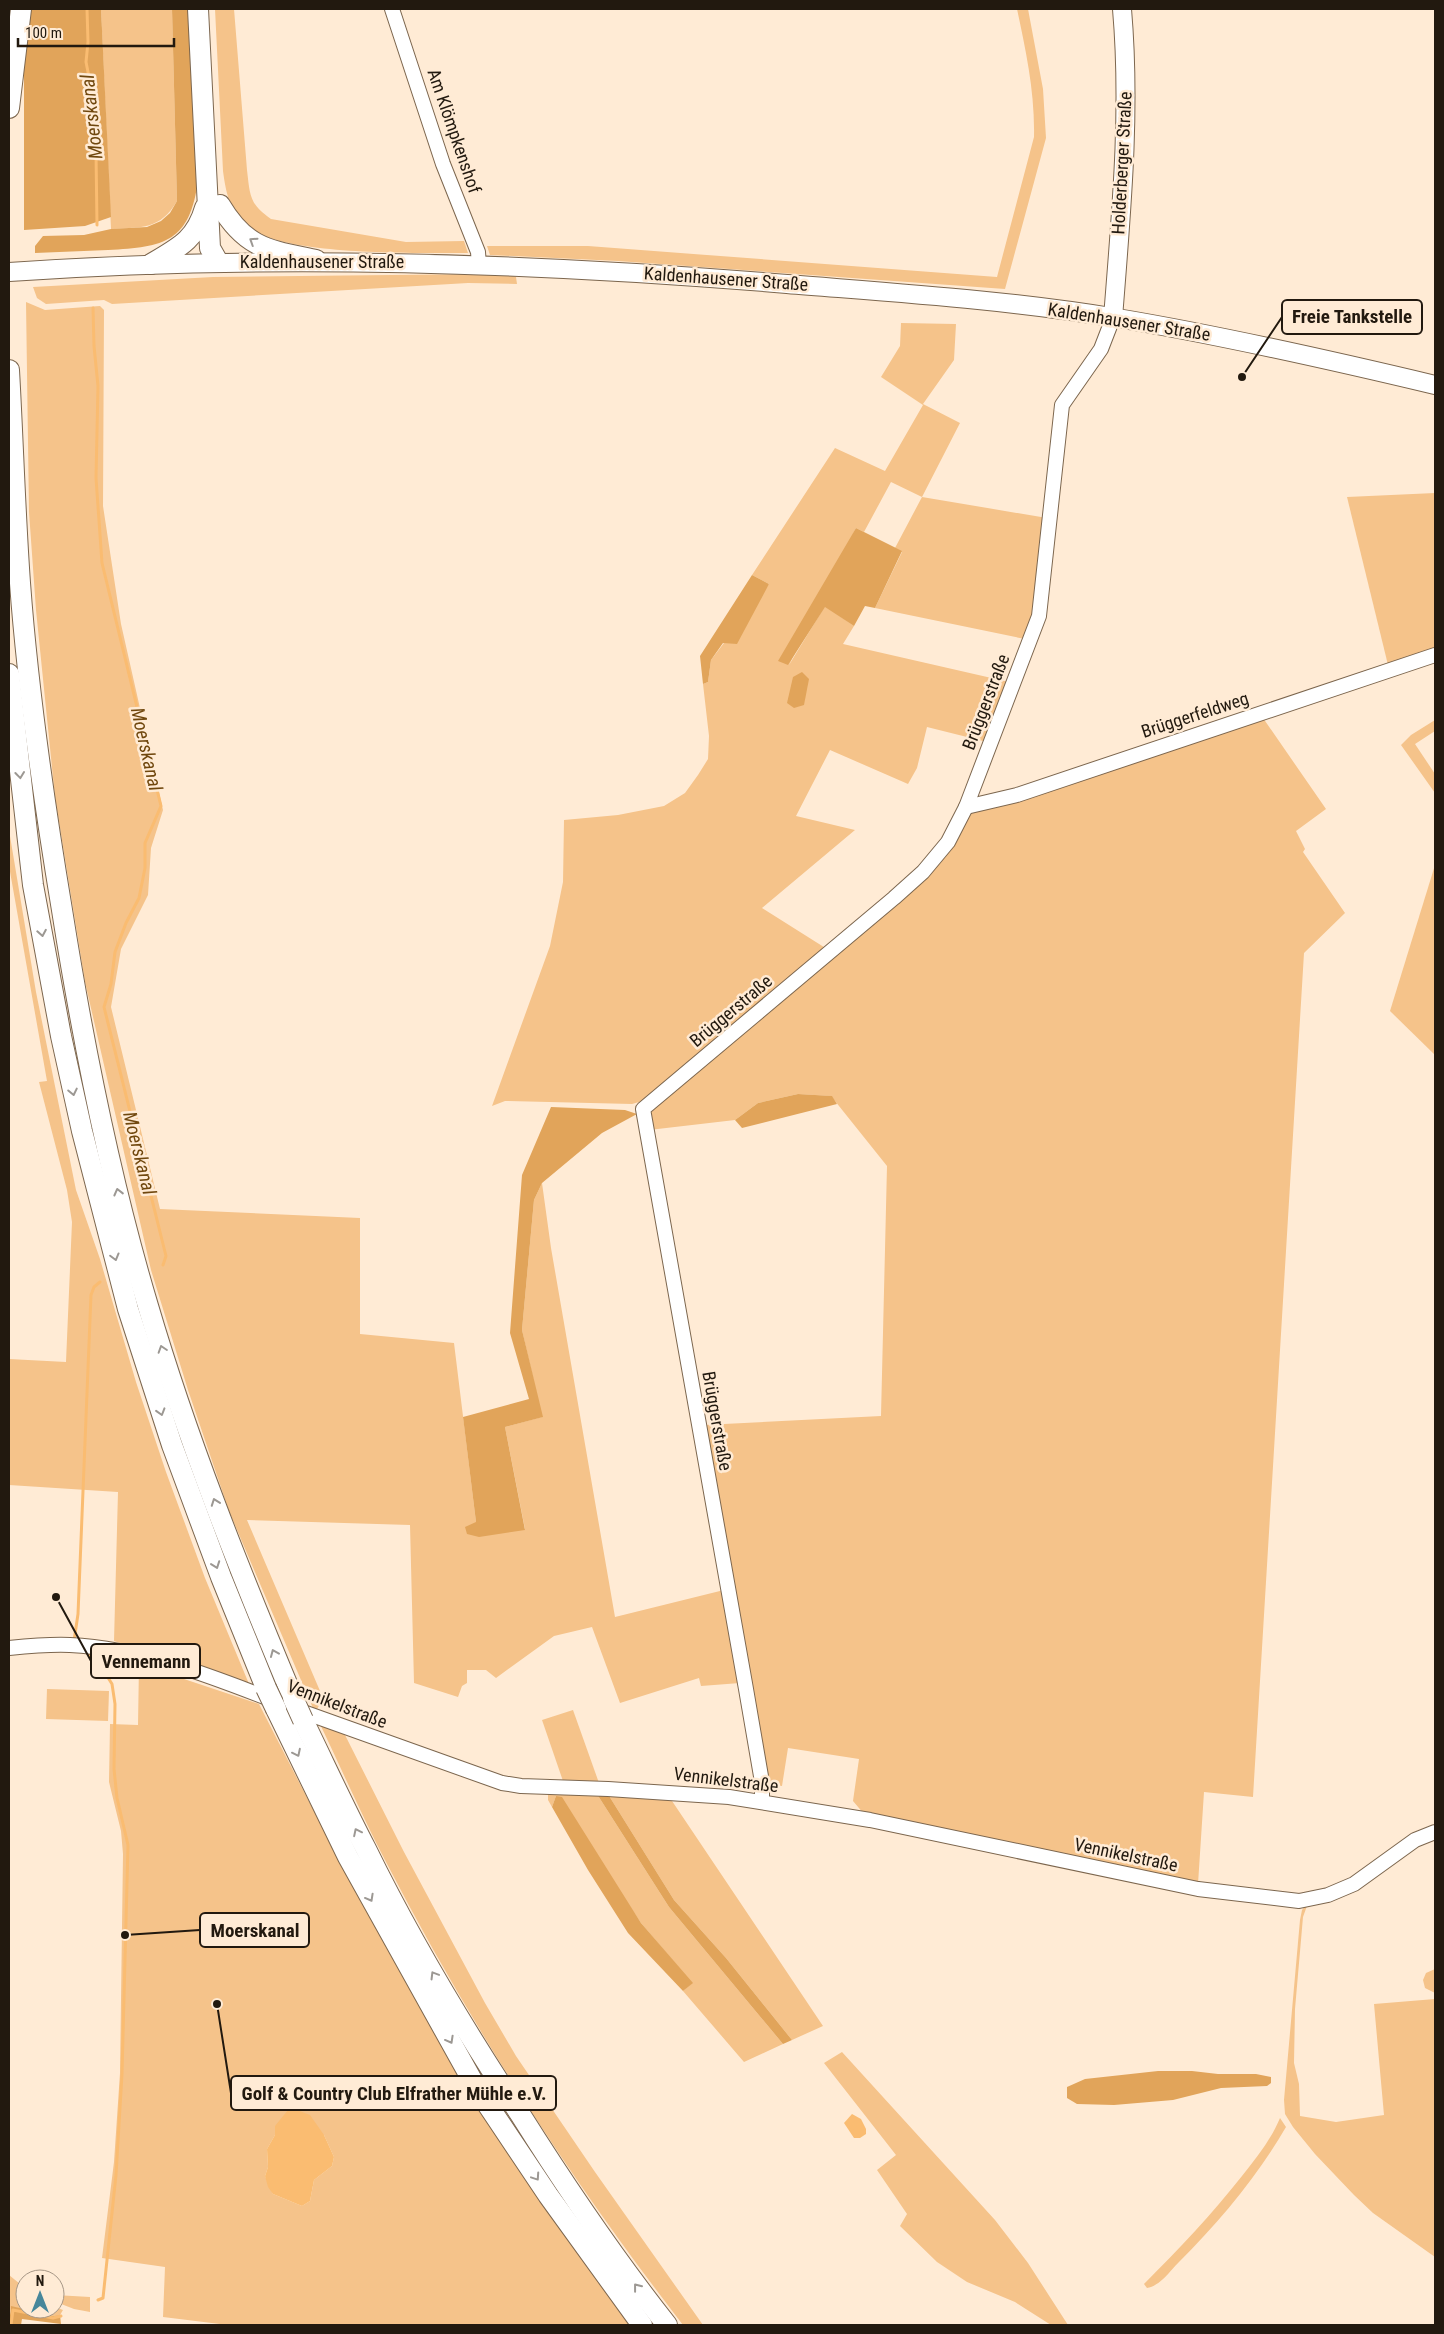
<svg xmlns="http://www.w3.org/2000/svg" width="1444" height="2334" viewBox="0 0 1444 2334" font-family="'Roboto Condensed',sans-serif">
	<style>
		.green { fill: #f5c38a; fill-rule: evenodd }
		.forest { fill: #e1a45a }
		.water { fill: #fabc71 }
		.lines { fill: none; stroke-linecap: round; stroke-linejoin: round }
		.stream { stroke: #fabc71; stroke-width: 3 }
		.minor-casing { stroke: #7c664e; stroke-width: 16 }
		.major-casing { stroke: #7c664e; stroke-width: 20 }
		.highway-casing { stroke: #7c664e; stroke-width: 22 }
		.minor { stroke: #fff; stroke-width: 14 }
		.major { stroke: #fff; stroke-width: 18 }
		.highway { stroke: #fff; stroke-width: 20 }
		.highway-bridge-casing { stroke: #7c664e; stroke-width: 22; stroke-linecap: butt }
		.highway-bridge { stroke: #fff; stroke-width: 20 }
		.oneway { stroke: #9c9893 }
		.labels { text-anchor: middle; stroke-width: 5; stroke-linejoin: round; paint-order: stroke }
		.street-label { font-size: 18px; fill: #22190f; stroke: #ffebd5 }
		.water-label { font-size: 19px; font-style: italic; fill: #70470d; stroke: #ffebd5 }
		.leader { fill: none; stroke: #22190f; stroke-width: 2 }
		.callout-dot { fill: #22190f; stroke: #ffebd5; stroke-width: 2 }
		.callout { fill: #ffebd5; stroke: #22190f; stroke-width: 2 }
		.callout-label { font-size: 19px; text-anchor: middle; font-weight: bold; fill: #22190f }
	</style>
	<rect width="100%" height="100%" fill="#ffebd5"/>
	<!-- green -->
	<g class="green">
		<path d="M101 9H172L177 201C160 230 142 227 111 229Z"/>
		<path d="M215 9H234L247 170C250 195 249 204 271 219L406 242 464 241 468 253C420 253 286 256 249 228 230 214 226 193 223 171Z"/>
		<path d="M1017 9H1028L1043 89 1046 138 1005 289 618 261 490 255 487 246H588L997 277 1034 137C1035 93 1026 51 1017 9Z"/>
		<polygon points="484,274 510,275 516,277 517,284 468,283 112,304 104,300 46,304 37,298 33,287 213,277"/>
		<polygon points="26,302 45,310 100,306 104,310 103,506 121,624 163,810 151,848 148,895 121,949 111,1007 160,1209 360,1218 360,1334 454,1343 476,1522 525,1529 505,1427 542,1417 522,1330 534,1200 542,1183 551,1248 615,1617 724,1590 740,1683 701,1686 699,1678 620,1703 592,1627 554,1636 496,1678 486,1670 467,1670 467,1683 462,1686 458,1697 414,1683 410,1525 247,1520 323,1698 315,1713 229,1511 188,1390 151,1270 85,982 55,797 36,610 29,512"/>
		<polygon points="901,323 956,324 954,360 923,404 960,423 922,497 1047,518 1036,612 1025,639 875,608 902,552 895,548 922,497 891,482 864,532 856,528 789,665 825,606 854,626 843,644 1009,682 987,742 927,727 917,768 908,784 830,750 796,816 855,830 762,908 827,949 646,1100 632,1104 505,1101 492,1106 550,946 563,882 564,820 618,815 664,806 685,793 698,775 708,759 709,736 703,684 708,682 711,660 769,584 752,575 835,448 885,471 923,405 881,377 900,346"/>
		<polygon points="1435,493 1435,650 1388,665 1347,497"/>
		<polygon points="1263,718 1326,809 1296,831 1305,849 1303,852 1345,913 1304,953 1253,1797 1204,1792 1198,1884 864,1814 853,1801 859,1759 788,1748 782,1786 767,1784 704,1425 881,1416 887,1166 831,1096 798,1094 758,1103 735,1120 649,1130 650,1113 661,1098 926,876 968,811"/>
		<polygon points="1435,720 1435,731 1415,744 1435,774 1435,793 1401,745 1411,735"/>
		<polygon points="9,830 36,992 76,1190 100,1259 136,1382 166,1472 205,1578 249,1684 114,1641 118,1492 9,1485 9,1359 66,1362 72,1222 67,1190 39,1082 47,1081 9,866"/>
		<polygon points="1435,865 1435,1055 1390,1011"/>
		<path d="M139 1664 259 1704 340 1862 632 2325H228L163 2317 165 2267 102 2258 114 2162 120 2073 123 1854 121 1831 109 1782 110 1724 138 1725ZM275 2135H324L334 2157 332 2166 314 2180 310 2201 302 2206 273 2194 265 2176 268 2167 267 2149Z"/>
		<polygon points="47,1689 109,1691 108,1721 46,1719"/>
		<polygon points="573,1710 599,1783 563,1781 542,1720"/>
		<path d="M319 1722 343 1731 404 1852 485 2003 516 2056 595 2172 703 2325H683C571 2180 470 2025 386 1862 362 1816 341 1768 319 1722Z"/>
		<polygon points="552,1790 595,1791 669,1907 783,2044 744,2062 683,1991 692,1983 641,1923 556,1796 552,1807 548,1800 548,1794"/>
		<polygon points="606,1791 668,1795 823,2026 792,2040 726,1958 674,1900"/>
		<polygon points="1308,1903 1303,1917 1295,2009 1294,2063 1299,2084 1300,2116 1336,2122 1384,2115 1374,2004 1435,1999 1435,2257 1373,2213 1354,2195 1315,2154 1293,2127 1285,2114 1284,2100 1300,1920 1302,1910"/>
		<polygon points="1435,1969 1435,1993 1425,1988 1423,1980 1426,1973"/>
		<polygon points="842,2052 995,2220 1028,2263 1068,2325 1051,2325 1015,2302 967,2282 937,2262 900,2226 907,2214 877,2170 896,2155 824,2063"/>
		<path d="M1280 2118 1286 2127C1257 2177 1220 2221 1179 2262 1170 2271 1160 2286 1147 2288L1144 2284C1179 2249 1212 2214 1242 2176 1256 2158 1271 2140 1280 2118Z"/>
		<polygon points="9,2275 25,2288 25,2309 55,2309 55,2307 63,2310 60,2315 53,2316 11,2307 9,2317"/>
		<polygon points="55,2295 90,2297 90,2312 74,2309 56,2302"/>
	</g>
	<!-- forest -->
	<g class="forest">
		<polygon points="29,9 101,9 111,217 85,226 24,230 24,58"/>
		<path d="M172 9H192L198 180C190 242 165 247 108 250 84 251 59 252 35 253V246L43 236 84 235 111 229 147 227 161 221 170 213 177 201Z"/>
		<polygon points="856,528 902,551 875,608 865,606 854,626 825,607 788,665 778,661"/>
		<polygon points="752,575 769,584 737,644 723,643 711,660 708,682 703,684 700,656"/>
		<polygon points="802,672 809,679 804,705 794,708 787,703 793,677"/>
		<polygon points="798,1094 832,1096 837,1104 742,1128 735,1120 758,1103"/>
		<polygon points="551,1107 625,1110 637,1114 602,1133 542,1183 534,1200 522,1330 543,1417 505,1427 525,1530 479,1537 467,1534 465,1527 476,1522 463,1417 529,1399 510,1333 522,1175"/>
		<polygon points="595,1791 606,1791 674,1900 726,1958 792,2040 783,2044 669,1907"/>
		<polygon points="556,1796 562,1797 641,1923 693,1983 683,1991 628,1933 588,1870 552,1807"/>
		<polygon points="1158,2071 1192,2071 1218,2074 1256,2074 1271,2077 1271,2083 1267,2086 1221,2088 1173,2100 1114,2105 1077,2104 1067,2098 1067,2087 1085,2079"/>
		<polygon points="11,2306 53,2316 60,2315 61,2324 22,2319 21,2325 9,2325"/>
	</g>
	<!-- water -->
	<g class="water">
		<polygon points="292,2108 310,2115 324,2135 334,2157 332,2166 314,2180 310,2201 302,2206 273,2194 268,2187 265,2176 268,2167 267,2149 275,2135 275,2126 288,2110"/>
		<polygon points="852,2114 861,2119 866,2129 866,2134 860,2138 854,2138 844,2123"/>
	</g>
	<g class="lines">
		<!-- stream -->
		<g class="stream">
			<polyline points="87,9 88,42 86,62 89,77 88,92 92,133 96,153 97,225"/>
			<polyline points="93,308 94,346 98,386 96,478 102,563 161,806 145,843 145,868 139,898 126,923 115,952 111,984 104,1007 166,1256 163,1265"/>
			<polyline points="74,1641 78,1614 91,1295 94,1287 100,1282"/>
			<polyline points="86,1651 102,1668 112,1684 115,1704 114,1769 117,1798 128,1845 122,2074 116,2175 103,2298 98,2300"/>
			<polyline points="11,2325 13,2310 53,2318 61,2316"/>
		</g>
		<defs>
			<g id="minor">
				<polyline points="392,9 443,164 478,252 479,265"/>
				<polyline points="966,807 1017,795 1435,655"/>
				<path d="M9 1648C29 1646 49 1644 70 1645 139 1648 211 1676 275 1701"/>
				<polyline points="295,1709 502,1783 521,1786 608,1789 729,1797 870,1820 1198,1889 1299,1901 1328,1895 1354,1884 1415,1840 1435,1832"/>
				<polyline points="762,1802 762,1782 746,1689 643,1109 894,898 923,872 948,842 966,807 1039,616 1062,405 1101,349 1113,318"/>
			</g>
			<g id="major">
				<path d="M9 272C268 254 528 262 787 284 897 293 1008 300 1117 318 1225 336 1330 360 1435 385"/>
				<path d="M1113 318C1121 215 1131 112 1122 9"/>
			</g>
			<g id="highway">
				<polyline points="198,9 210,248 218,262"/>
				<polyline points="9,108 21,9"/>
				<path d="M220 205C246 249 269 250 316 260"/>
				<path d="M151 264C178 248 196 240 205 208"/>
				<path d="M9 370C13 441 15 512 20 583 28 692 44 802 62 910 83 1043 109 1176 148 1306 187 1439 239 1569 293 1698"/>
				<polyline points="9,674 33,885 61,1036 82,1131 128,1309 172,1445 221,1577 266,1688"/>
				<polyline points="276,1709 348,1857 477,2089 548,2195 642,2325"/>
				<path d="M303 1720C324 1763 344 1807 366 1849 411 1941 464 2029 520 2114 566 2187 614 2258 667 2325"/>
			</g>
		</defs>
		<!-- minor casing -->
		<use href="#minor" class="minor-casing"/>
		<!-- major casing -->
		<use href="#major" class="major-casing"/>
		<!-- highway casing -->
		<use href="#highway" class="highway-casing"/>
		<!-- minor -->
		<use href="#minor" class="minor"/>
		<!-- major -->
		<use href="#major" class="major"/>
		<!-- highway -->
		<use href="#highway" class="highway"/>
		<defs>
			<g id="highway-bridge">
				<polyline points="266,1688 276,1709"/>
				<polyline points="293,1698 303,1720"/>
			</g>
		</defs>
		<!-- highway-bridge casing -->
		<use href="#highway-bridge" class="highway-bridge-casing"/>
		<!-- highway-bridge -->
		<use href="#highway-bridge" class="highway-bridge"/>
	</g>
	<!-- one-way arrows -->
	<defs><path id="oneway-chevron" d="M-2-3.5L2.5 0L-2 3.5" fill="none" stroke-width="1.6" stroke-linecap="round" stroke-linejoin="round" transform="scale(1.25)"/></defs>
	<g class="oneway">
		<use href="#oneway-chevron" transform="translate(253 241) rotate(-147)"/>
		<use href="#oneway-chevron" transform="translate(20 775) rotate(83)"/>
		<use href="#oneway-chevron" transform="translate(42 933) rotate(80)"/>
		<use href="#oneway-chevron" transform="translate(73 1092) rotate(78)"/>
		<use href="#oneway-chevron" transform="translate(118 1192) rotate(-104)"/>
		<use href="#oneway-chevron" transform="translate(115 1257) rotate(75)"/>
		<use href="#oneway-chevron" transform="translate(162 1349) rotate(-108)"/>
		<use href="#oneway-chevron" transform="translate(161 1412) rotate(73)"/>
		<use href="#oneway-chevron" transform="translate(215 1502) rotate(-110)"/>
		<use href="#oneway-chevron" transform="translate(216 1565) rotate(70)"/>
		<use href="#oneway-chevron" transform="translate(274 1653) rotate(-113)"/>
		<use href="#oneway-chevron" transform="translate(297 1753) rotate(64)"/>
		<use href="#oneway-chevron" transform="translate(357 1832) rotate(-116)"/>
		<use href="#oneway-chevron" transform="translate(370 1898) rotate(61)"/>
		<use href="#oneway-chevron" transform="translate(434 1975) rotate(-121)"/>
		<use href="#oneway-chevron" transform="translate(450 2040) rotate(61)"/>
		<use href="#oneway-chevron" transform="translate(536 2177) rotate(56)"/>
		<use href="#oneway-chevron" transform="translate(637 2287) rotate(-128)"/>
	</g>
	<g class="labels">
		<!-- street labels -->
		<g class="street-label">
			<text transform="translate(454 131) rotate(71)" y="6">Am Klömpkenshof</text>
			<text transform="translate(1122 163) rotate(-87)" y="6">Holderberger Straße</text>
			<text x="322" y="268">Kaldenhausener Straße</text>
			<text transform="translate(726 279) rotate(4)" y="6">Kaldenhausener Straße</text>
			<text transform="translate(1129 322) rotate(9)" y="6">Kaldenhausener Straße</text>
			<text transform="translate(986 702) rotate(-69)" y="6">Brüggerstraße</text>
			<text transform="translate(1195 715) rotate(-18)" y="6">Brüggerfeldweg</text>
			<text transform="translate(731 1011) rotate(-40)" y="6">Brüggerstraße</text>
			<text transform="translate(717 1421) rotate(80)" y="6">Brüggerstraße</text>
			<text transform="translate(337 1704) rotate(21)" y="6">Vennikelstraße</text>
			<text transform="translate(726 1780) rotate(7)" y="6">Vennikelstraße</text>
			<text transform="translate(1126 1855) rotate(12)" y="6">Vennikelstraße</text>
		</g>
		<!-- water labels -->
		<g class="water-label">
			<text transform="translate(91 117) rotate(-96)" y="7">Moerskanal</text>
			<text transform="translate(147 749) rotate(77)" y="7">Moerskanal</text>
			<text transform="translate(140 1153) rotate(76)" y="7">Moerskanal</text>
		</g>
	</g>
	<!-- callouts -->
	<path class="leader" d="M1242 377L1282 317M56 1597L91 1661M125 1935L200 1930M217 2004L231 2093"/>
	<g class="callout-dot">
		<circle cx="1242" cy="377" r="5"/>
		<circle cx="56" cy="1597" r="5"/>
		<circle cx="125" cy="1935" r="5"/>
		<circle cx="217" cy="2004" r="5"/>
	</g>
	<g class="callout">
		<rect x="1282" y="300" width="140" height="34" rx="5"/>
		<rect x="91" y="1644" width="109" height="34" rx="5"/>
		<rect x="200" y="1913" width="109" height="34" rx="5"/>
		<rect x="231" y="2076" width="325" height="34" rx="5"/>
	</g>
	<g class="callout-label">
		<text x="1352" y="323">Freie Tankstelle</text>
		<text x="146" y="1668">Vennemann</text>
		<text x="255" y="1937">Moerskanal</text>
		<text x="394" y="2100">Golf &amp; Country Club Elfrather Mühle e.V.</text>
	</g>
	<!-- border -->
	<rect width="1444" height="2334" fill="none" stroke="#22190f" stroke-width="20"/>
	<!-- north arrow -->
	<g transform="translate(40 2294)"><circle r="24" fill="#ffebd5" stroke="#a79786"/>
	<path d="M0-4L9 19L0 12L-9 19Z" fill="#47879b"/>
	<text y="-8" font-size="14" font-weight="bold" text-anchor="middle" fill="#22190f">N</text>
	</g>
	<!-- scale -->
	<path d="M18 38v8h156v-8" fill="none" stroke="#22190f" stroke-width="2.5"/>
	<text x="25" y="38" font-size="15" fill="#22190f" stroke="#ffebd5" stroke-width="4" paint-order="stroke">100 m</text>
</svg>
